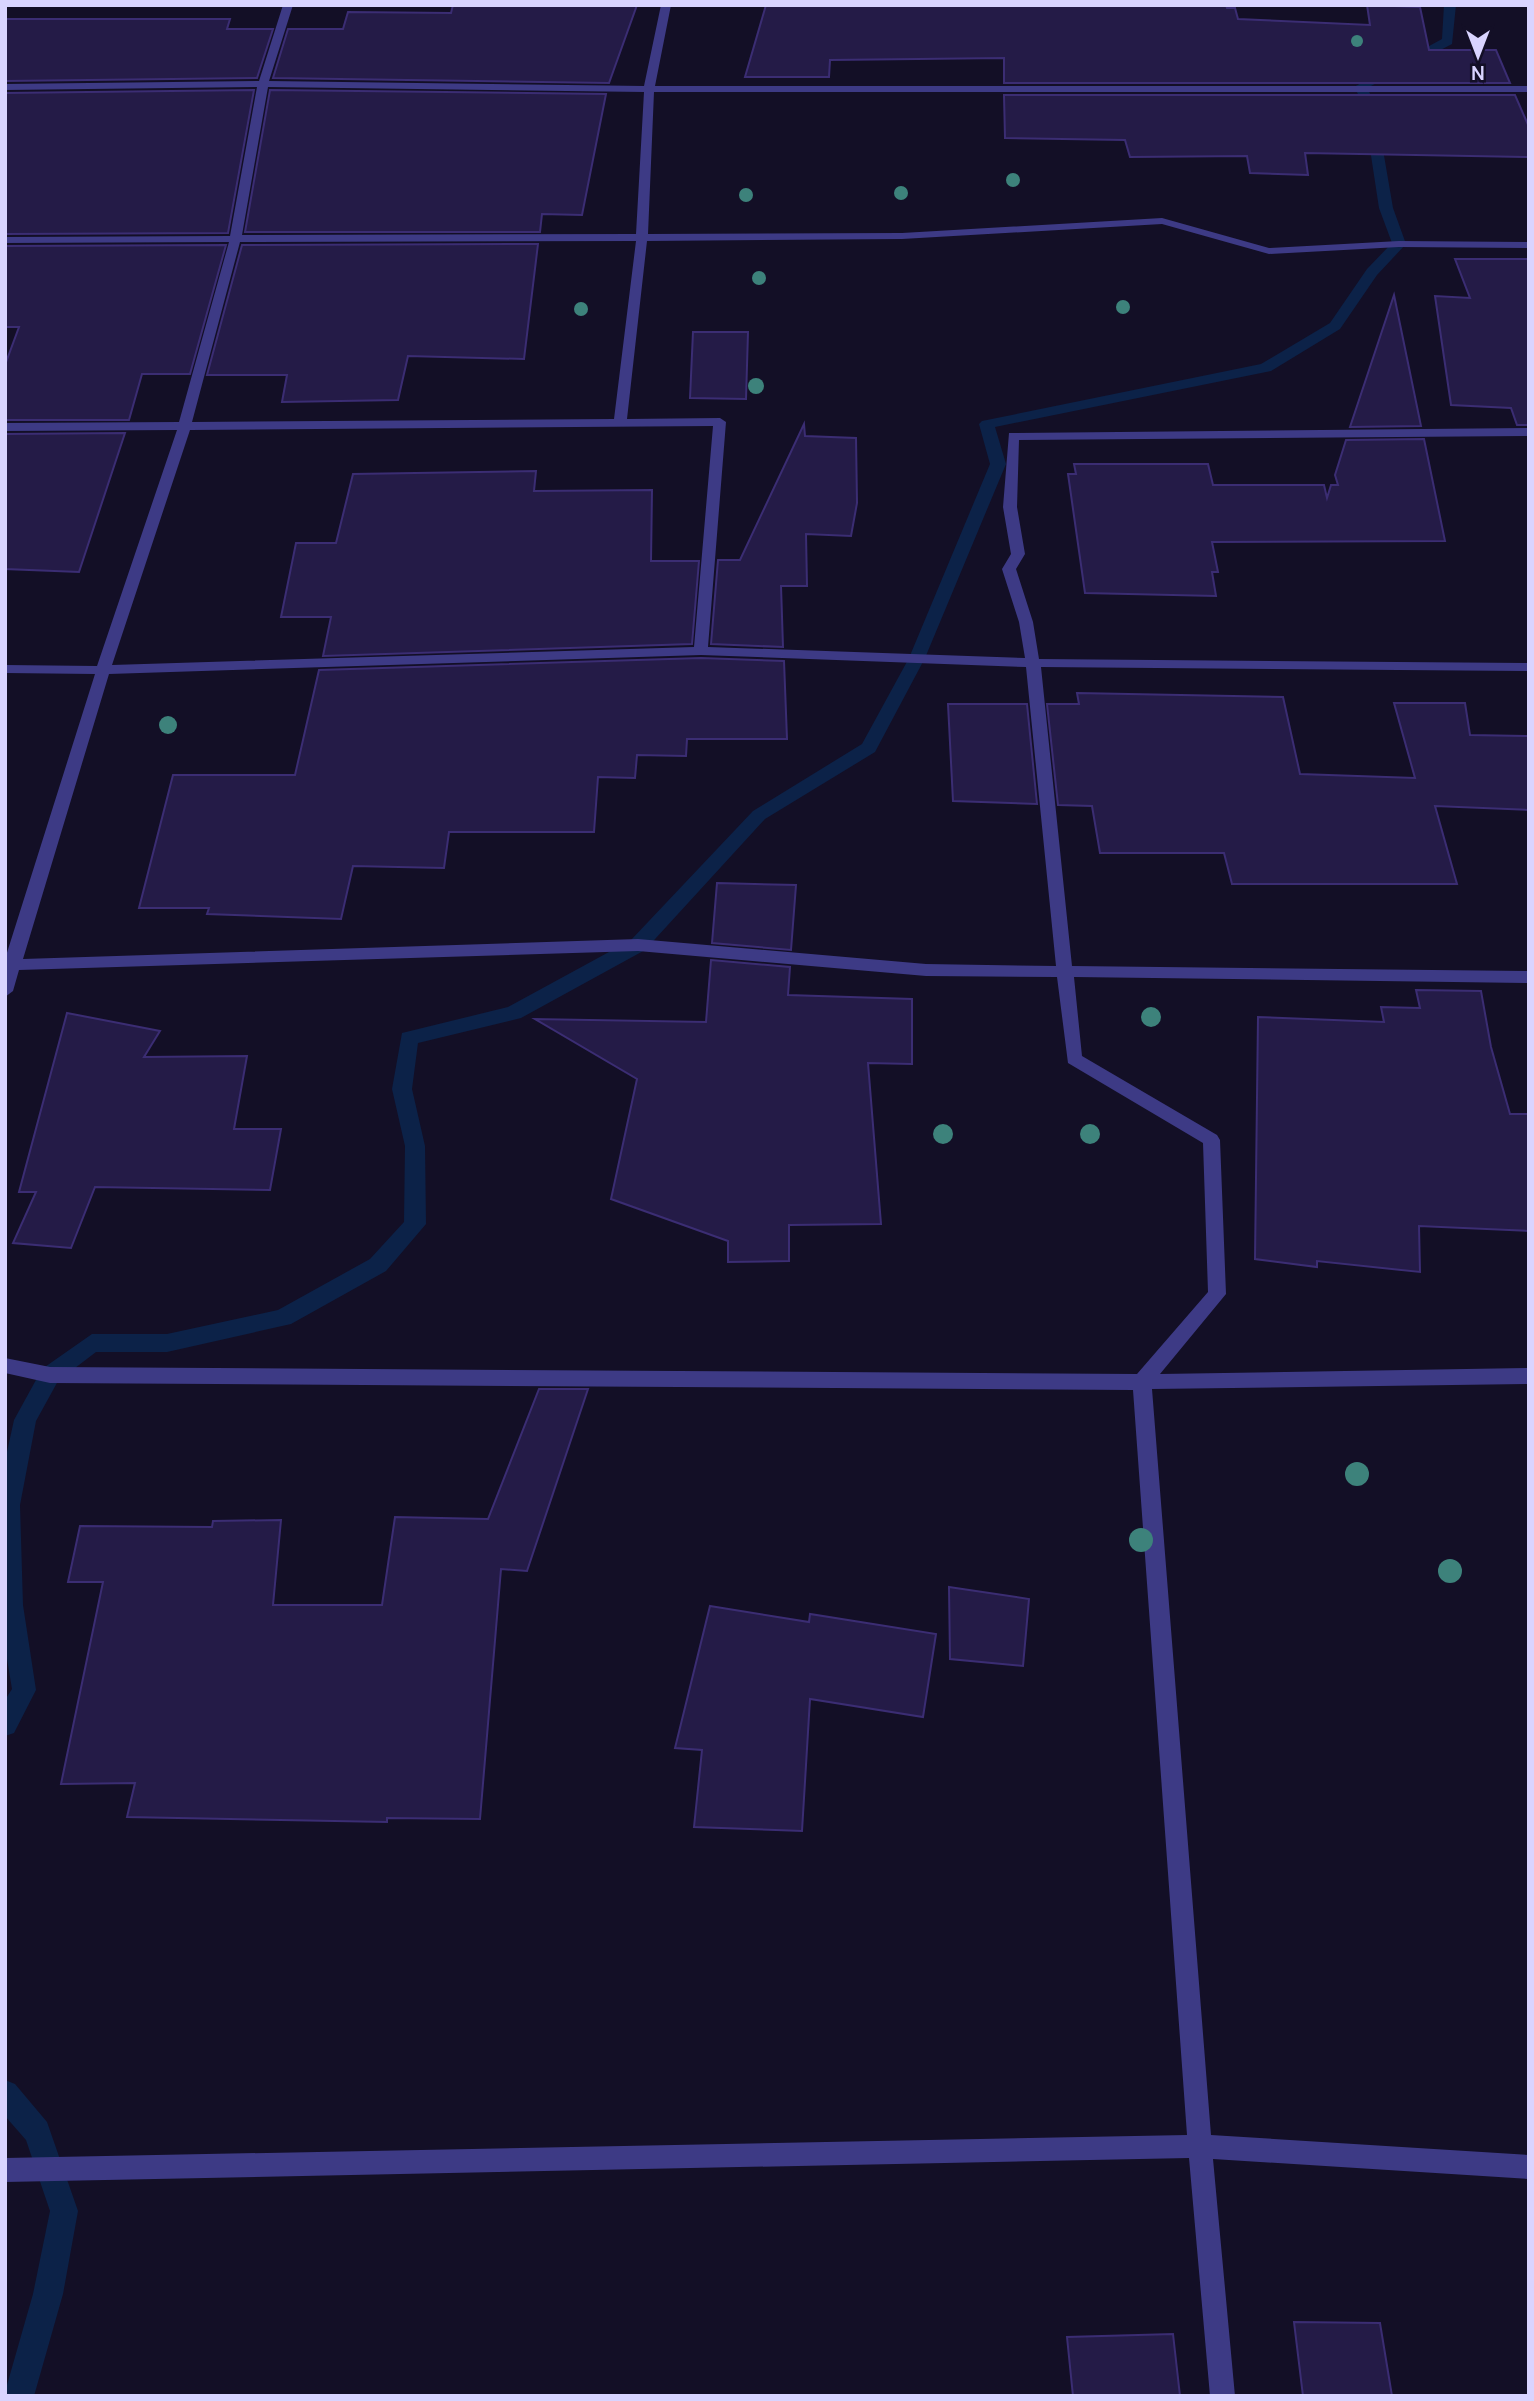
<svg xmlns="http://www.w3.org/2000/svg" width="1534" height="2401" viewBox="0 0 1534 2401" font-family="Manrope,sans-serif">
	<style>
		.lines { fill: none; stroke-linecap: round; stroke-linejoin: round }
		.stream { fill: #0c2248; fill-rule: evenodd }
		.building { fill: #241b47; stroke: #3b2d73; stroke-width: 2 }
		.minor { fill: #3d3a85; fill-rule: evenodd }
		.tree { fill: #3d827b }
	</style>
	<rect width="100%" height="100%" fill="#130f26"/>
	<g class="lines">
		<!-- stream -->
		<g class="stream">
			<polygon points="1444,5 1456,5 1452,44 1367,88 1375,103 1393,208 1406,244 1377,275 1340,329 1271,371 995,427 1006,464 925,658 875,752 765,819 645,950 521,1018 418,1043 412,1089 425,1146 426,1224 386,1271 291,1324 167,1352 96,1352 58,1381 36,1421 20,1505 23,1605 36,1690 14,1733 5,1736 5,1700 12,1689 5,1647 5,1461 14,1420 42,1369 92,1334 167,1334 278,1310 370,1259 404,1222 405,1146 392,1089 402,1033 508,1007 631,940 753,811 862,744 909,658 990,464 979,424 982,421 1261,364 1330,323 1367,269 1392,243 1379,208 1363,103 1354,87 1442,39"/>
			<polygon points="5,2080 15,2084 47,2122 78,2211 63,2294 34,2396 5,2396 5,2392 33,2294 50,2211 26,2140 5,2116"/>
		</g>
	</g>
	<!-- building -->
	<g class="building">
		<polygon points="453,5 637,5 609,83 273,78 288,29 343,29 348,12 451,13"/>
		<polygon points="766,5 1226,5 1227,8 1235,8 1238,19 1370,25 1367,5 1420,7 1429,50 1496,50 1510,83 1004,83 1004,58 830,60 829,77 745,77"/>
		<polygon points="5,19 230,19 227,29 273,29 257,78 5,81"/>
		<polygon points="254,90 228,233 5,234 5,93"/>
		<polygon points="270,90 606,94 582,215 542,214 540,232 245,232"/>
		<polygon points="1004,95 1515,95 1529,127 1529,157 1305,153 1308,175 1250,173 1247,156 1130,157 1125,140 1005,138"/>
		<polygon points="538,244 524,359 408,356 398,400 282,402 287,375 207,375 242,245"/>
		<polygon points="226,245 190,374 142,374 129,420 5,420 5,365 19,327 5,327 5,246"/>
		<polygon points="1455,259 1529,259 1529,425 1517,425 1511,408 1451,405 1435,296 1470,298"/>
		<polygon points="1394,295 1421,426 1350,427"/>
		<polygon points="693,332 748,332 746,399 690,398"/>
		<polygon points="804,424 805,436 856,438 857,503 851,536 806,534 807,586 781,586 783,647 711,644 718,560 740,560"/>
		<polygon points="125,433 79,572 5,569 5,434"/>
		<polygon points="1424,439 1445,541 1212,542 1218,572 1212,572 1216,596 1085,593 1068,474 1076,474 1074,464 1208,464 1213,485 1324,485 1327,498 1331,485 1338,485 1335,475 1346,440"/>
		<polygon points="536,471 534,491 652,490 651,561 699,561 692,644 323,656 331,617 281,617 296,543 336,543 353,474"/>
		<polygon points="701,658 784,661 787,739 687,739 686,756 637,755 635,778 598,777 594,832 449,832 444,868 353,866 341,919 207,914 209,908 139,908 173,775 295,775 319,670"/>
		<polygon points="1077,693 1283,697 1300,774 1415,778 1394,703 1465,703 1470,735 1529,736 1529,810 1435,806 1457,884 1232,884 1224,853 1100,853 1092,806 1058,805 1047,704 1079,704"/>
		<polygon points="948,704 1027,704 1037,804 953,801"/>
		<polygon points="717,883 796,885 791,950 712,943"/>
		<polygon points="711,960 790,967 788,995 912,999 912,1064 868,1063 881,1224 789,1225 789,1261 728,1262 728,1241 611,1199 637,1079 535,1019 706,1022"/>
		<polygon points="1416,990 1481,991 1491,1047 1510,1114 1529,1114 1529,1231 1419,1226 1420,1272 1317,1261 1317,1267 1255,1259 1258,1017 1384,1022 1381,1007 1420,1008"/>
		<polygon points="67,1013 160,1031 144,1057 247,1056 234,1129 281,1129 270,1190 95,1187 71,1248 13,1243 36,1192 19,1192"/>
		<polygon points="539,1389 588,1389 527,1571 501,1569 480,1819 387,1818 387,1822 127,1817 135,1783 61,1784 103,1582 68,1582 80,1526 212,1527 213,1521 281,1520 273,1605 382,1605 395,1517 488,1519"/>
		<polygon points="949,1587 1029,1599 1023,1666 950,1659"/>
		<polygon points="710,1606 809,1622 810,1614 936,1634 923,1717 810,1699 802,1831 694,1827 702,1750 675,1748"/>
		<polygon points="1294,2322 1380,2323 1392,2396 1303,2396"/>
		<polygon points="1173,2334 1180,2396 1073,2396 1067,2337"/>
	</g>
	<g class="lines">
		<!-- minor -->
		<path class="minor" d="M283 5H293L269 81 644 86 661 5H671L655 86H1529V92H654L648 234 902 233 1162 218 1269 248 1399 241 1529 242V248L1399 247 1269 254 1162 224 902 239 647 241 627 419 720 418 726 422 708 647 1025 658 1019 622 1002 569 1011 554 1003 507 1009 433 1529 428V436L1019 440 1017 507 1025 554 1016 569 1033 622 1039 659 1529 663V671L1041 667 1072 966 1529 971V983L1074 977 1082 1056 1217 1135 1220 1140 1226 1294 1160 1374 1529 1368V1384L1152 1389 1211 2135 1529 2155V2179L1213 2159 1235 2396H1210L1189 2158 5 2182V2158L1187 2135 1133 1390 50 1383 5 1373V1358L50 1367 1137 1374 1208 1292 1203 1143 1068 1063 1057 977 926 976 638 951 19 970 13 991 5 997V959L95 674 5 673V665L97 666 177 430 5 431V423L179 422 229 242 5 243V237L230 236 257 87 5 90V84L259 81ZM268 87 644 92 636 234 242 235ZM636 241 614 419 192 422 240 242ZM713 426 694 647 112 665 190 430ZM701 655 1026 667 1056 966 926 964 638 939 23 959 109 674Z"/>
	</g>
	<!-- trees -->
	<g class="tree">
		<circle cx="1357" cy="41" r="6"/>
		<circle cx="1013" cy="180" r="7"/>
		<circle cx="901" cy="193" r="7"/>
		<circle cx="746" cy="195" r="7"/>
		<circle cx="759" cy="278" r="7"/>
		<circle cx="1123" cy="307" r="7"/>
		<circle cx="581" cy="309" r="7"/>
		<circle cx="756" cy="386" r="8"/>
		<circle cx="168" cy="725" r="9"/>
		<circle cx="1151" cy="1017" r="10"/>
		<circle cx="943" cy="1134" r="10"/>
		<circle cx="1090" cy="1134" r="10"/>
		<circle cx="1357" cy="1474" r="12"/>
		<circle cx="1141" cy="1540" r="12"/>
		<circle cx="1450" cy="1571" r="12"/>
	</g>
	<!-- border -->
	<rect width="1534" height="2401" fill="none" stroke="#d9d4ff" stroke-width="14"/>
	<!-- north arrow -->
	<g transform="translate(1478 56) rotate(180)" stroke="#130f26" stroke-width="5" paint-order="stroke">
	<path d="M0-5L12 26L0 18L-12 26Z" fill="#d9d4ff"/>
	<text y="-10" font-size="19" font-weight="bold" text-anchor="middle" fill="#d9d4ff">N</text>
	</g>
</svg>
